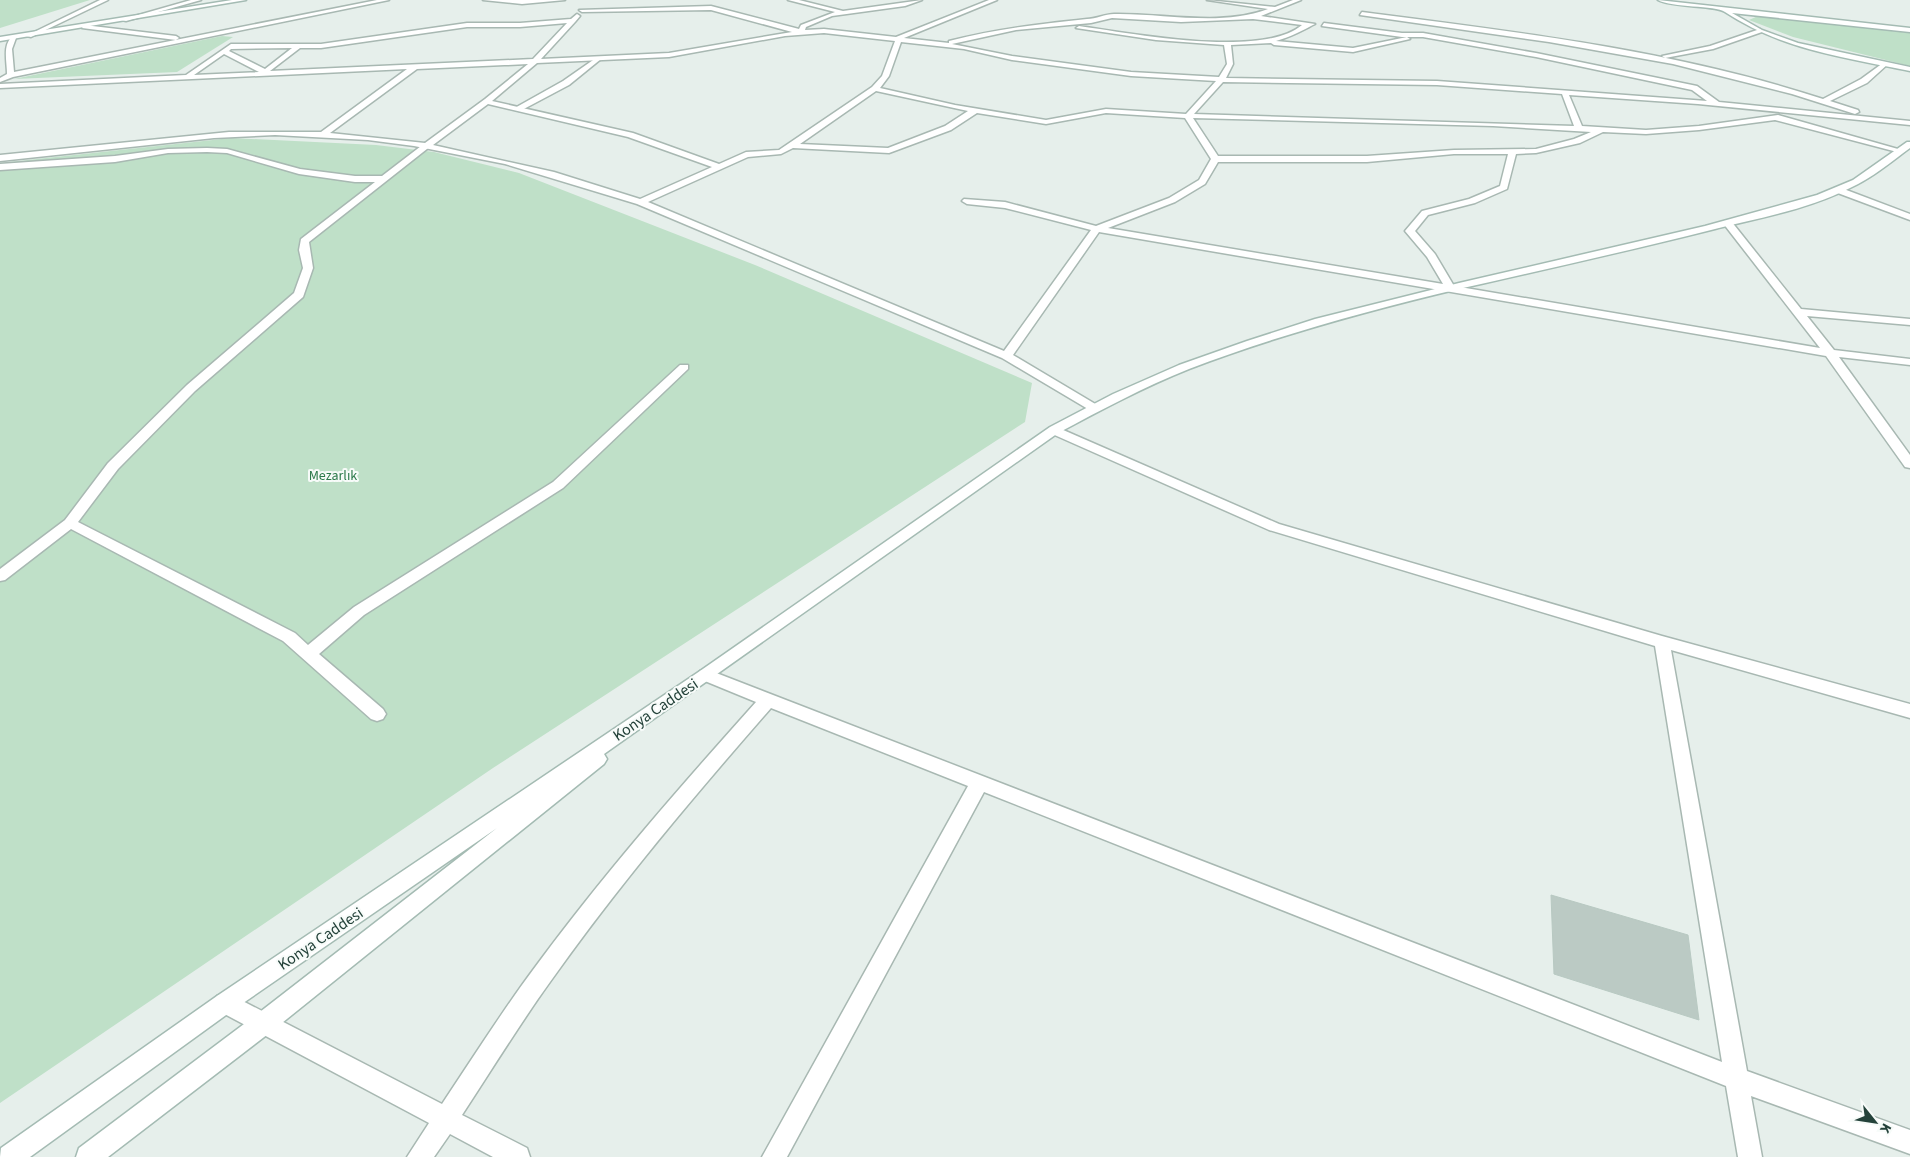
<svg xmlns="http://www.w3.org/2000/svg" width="1910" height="1157" viewBox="0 0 1910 1157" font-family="'Source Sans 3',sans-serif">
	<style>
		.green { fill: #bfe0c8 }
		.building { fill: #bbcac4; stroke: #b8c9c2 }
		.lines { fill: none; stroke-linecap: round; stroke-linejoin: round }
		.lane-casing { stroke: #a8b8b2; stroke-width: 3 }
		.street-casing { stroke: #a8b8b2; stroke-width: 3 }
		.secondary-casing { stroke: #a4bbb3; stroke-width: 3 }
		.lane { fill: #fff; fill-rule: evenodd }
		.street { fill: #fff; fill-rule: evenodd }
		.secondary { fill: #fff; fill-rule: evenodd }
		.labels { text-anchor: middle; stroke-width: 4; stroke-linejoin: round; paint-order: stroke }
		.park-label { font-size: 14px; fill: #2d7a4b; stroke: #f7fbf9 }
		.near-street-label { font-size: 16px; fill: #24423a; stroke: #f7fbf9 }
	</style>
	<rect width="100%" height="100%" fill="#e6efeb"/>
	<!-- green -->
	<g class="green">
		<polygon points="0,0 90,0 0,28"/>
		<polygon points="1758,16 1910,33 1910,66 1793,37 1749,20"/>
		<polygon points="222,36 233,37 177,72 14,79"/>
		<polygon points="231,138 376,145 434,152 519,173 755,265 1032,383 1025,422 493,768 0,1103 0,163"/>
	</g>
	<!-- building -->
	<polygon class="building" points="1551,895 1688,935 1699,1020 1554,974"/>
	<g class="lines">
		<defs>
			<g id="lane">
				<polygon points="596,58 601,59 569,85 520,111 513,109 563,81"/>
				<polygon points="425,143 432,145 309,242 313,268 303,297 195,391 118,469 78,522 295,633 308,645 354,607 553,482 680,365 688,365 688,369 563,488 364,615 319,654 383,709 386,714 383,719 377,721 371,719 283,641 71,529 5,580 0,581 0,569 65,520 108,463 187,385 294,293 303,268 299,250 301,239 375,182 355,182 299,174 227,153 207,152 168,153 115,162 0,170 0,164 115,156 168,149 207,148 227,149 300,169 355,176 382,176"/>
			</g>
			<g id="street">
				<polygon points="100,0 108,0 31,37 26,36"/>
				<polygon points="191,0 201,0 126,21 121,20"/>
				<path d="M377 0H389L13 77 0 82V78L7 74C7 62 2 44 13 36L16 38 12 49 14 72Z"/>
				<polygon points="483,0 565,0 522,4"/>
				<path d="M788 0H799L843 11 922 0 905 6 832 16 806 27 805 30 824 29 896 37 989 0H997L904 38 949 43V41C996 29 1039 24 1087 19 1096 19 1105 14 1114 14 1164 13 1220 27 1268 9L1207 0 1275 7 1293 0H1301L1261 16 1315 24C1303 30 1291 37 1276 41L1353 48 1407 37 1410 39 1353 52 1274 45 1271 43 1231 45 1233 64 1226 78 1437 81 1707 101 1692 90 1536 57 1423 37H1402L1322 26 1324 23 1402 33H1423L1536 53 1697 86 1719 102 1910 121V125L1698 104 1569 95 1582 126 1646 130 1699 126 1778 115 1905 151 1901 153 1775 120 1699 130 1646 134 1603 132 1580 143 1536 153 1516 154 1507 189 1475 203 1428 215 1415 231 1435 254 1454 286 1820 348 1723 223 1731 221 1801 309 1910 319V325L1807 316 1834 350 1910 359V365L1839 357 1910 455V468L1905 467 1826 356 1099 232 1013 355 1097 405 1099 408 1097 411 1093 412 1002 358 637 204 505 164 414 146 368 140 275 135 214 138 0 161V155L229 132H321L407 69 0 88V84L186 75 231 44H321L467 23H520L571 19 577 14 580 16 575 22 541 59 669 53 792 32 711 10 582 12 579 10 711 6 799 29 801 25 835 12ZM1112 18 1181 22 1253 19 1302 25C1262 59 1130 33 1079 26L1076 28 1156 40 1224 45 1227 64 1219 77 1131 72 1012 56 952 44 1016 30 1091 23ZM567 23 533 59 270 71 300 48H321L467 27H520ZM824 33 895 41 882 76 872 87 779 150 746 152 719 164 633 133 492 101 537 63 669 57 785 36ZM901 42 964 49 1012 60 1131 76 1216 81 1186 114 1106 109 1046 120 955 105 880 88 889 76ZM292 48 265 69 229 51 231 49ZM224 54 259 72 194 75ZM528 64 485 99 425 143 330 133 417 69ZM1223 82 1437 85 1562 94 1574 126 1194 114ZM876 91 968 111 945 126 888 148 800 144ZM488 104 628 137 712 167 640 199 554 172 433 145ZM977 113 1046 124 1106 113 1185 118 1211 159 1199 180 1169 198 1096 226 1005 202 964 199 962 201 967 204 1005 208 1091 230 1004 351 648 202 748 157 781 154 793 148 889 153 951 130ZM1193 118 1493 126 1591 132 1574 139 1536 149 1454 150 1367 156H1218ZM1454 154H1508L1500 186 1469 199 1422 211 1405 231 1427 257 1443 284 1108 228 1175 202 1205 184 1218 162H1367Z"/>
				<path d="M1362 12C1517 32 1674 50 1823 99L1861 79 1883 63 1888 64 1867 83 1830 101 1858 110 1859 112 1855 114 1792 94 1673 64 1549 42 1360 15Z"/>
				<polygon points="84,25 176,36 179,38 176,40 82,28"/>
				<polygon points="1760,29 1762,32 1713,49 1665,58 1662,56 1710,46"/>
				<polygon points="1835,188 1841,188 1910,214 1910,220 1835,192"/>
				<path d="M1054 426 1279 524 1662 636 1910 704V718L1671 650 1747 1071 1910 1130V1154L1751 1096 1762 1157H1738L1726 1086 984 792 787 1157H762L968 786 771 708C694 796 618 886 550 982 519 1025 491 1071 462 1115L527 1148 530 1157H493L450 1134 434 1157H407L429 1123 217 1010 214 1003 217 996 225 993 233 996 442 1104C472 1059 501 1013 533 970 602 876 679 788 756 702L700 679 698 675 700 671 706 669 1722 1062 1655 646 1269 530 1050 433 1048 430Z"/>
			</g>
			<g id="secondary">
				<polygon points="232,0 246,0 0,41 0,37"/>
				<path d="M1658 0 1910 28V32L1732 13 1762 30 1798 43 1910 67V71C1843 57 1783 50 1725 12 1715 5 1672 8 1658 0Z"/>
				<path d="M1907 142H1910V148C1891 162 1872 178 1850 188 1809 209 1760 218 1715 229 1632 250 1547 269 1463 288 1370 310 1278 335 1189 369 1144 387 1101 410 1058 433L604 754 607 759 604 764 272 1031 108 1157H76L79 1148 256 1015 497 828 233 1010 30 1157H0L1 1148 217 996 700 671 1050 427 1113 394 1179 365 1247 341 1315 319 1459 283 1705 226 1817 195 1853 180Z"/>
			</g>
		</defs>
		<!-- lane casing -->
		<use href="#lane" class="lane-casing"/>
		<!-- street casing -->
		<use href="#street" class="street-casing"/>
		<!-- secondary casing -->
		<use href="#secondary" class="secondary-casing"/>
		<!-- lane -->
		<use href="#lane" class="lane"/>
		<!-- street -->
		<use href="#street" class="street"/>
		<!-- secondary -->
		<use href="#secondary" class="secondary"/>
	</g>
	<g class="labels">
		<!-- park labels -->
		<g class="park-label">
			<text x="333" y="480">Mezarlık</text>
		</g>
		<!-- near-street labels -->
		<g class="near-street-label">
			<text transform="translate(655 709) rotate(-34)" y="6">Konya Caddesi</text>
			<text transform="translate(320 938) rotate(-34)" y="6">Konya Caddesi</text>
		</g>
	</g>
	<!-- north arrow -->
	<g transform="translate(1875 1122) rotate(120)" stroke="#f7fbf9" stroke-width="4" paint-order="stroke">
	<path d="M0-4L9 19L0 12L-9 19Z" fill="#24423a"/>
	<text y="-8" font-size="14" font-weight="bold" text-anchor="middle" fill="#24423a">K</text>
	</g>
</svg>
